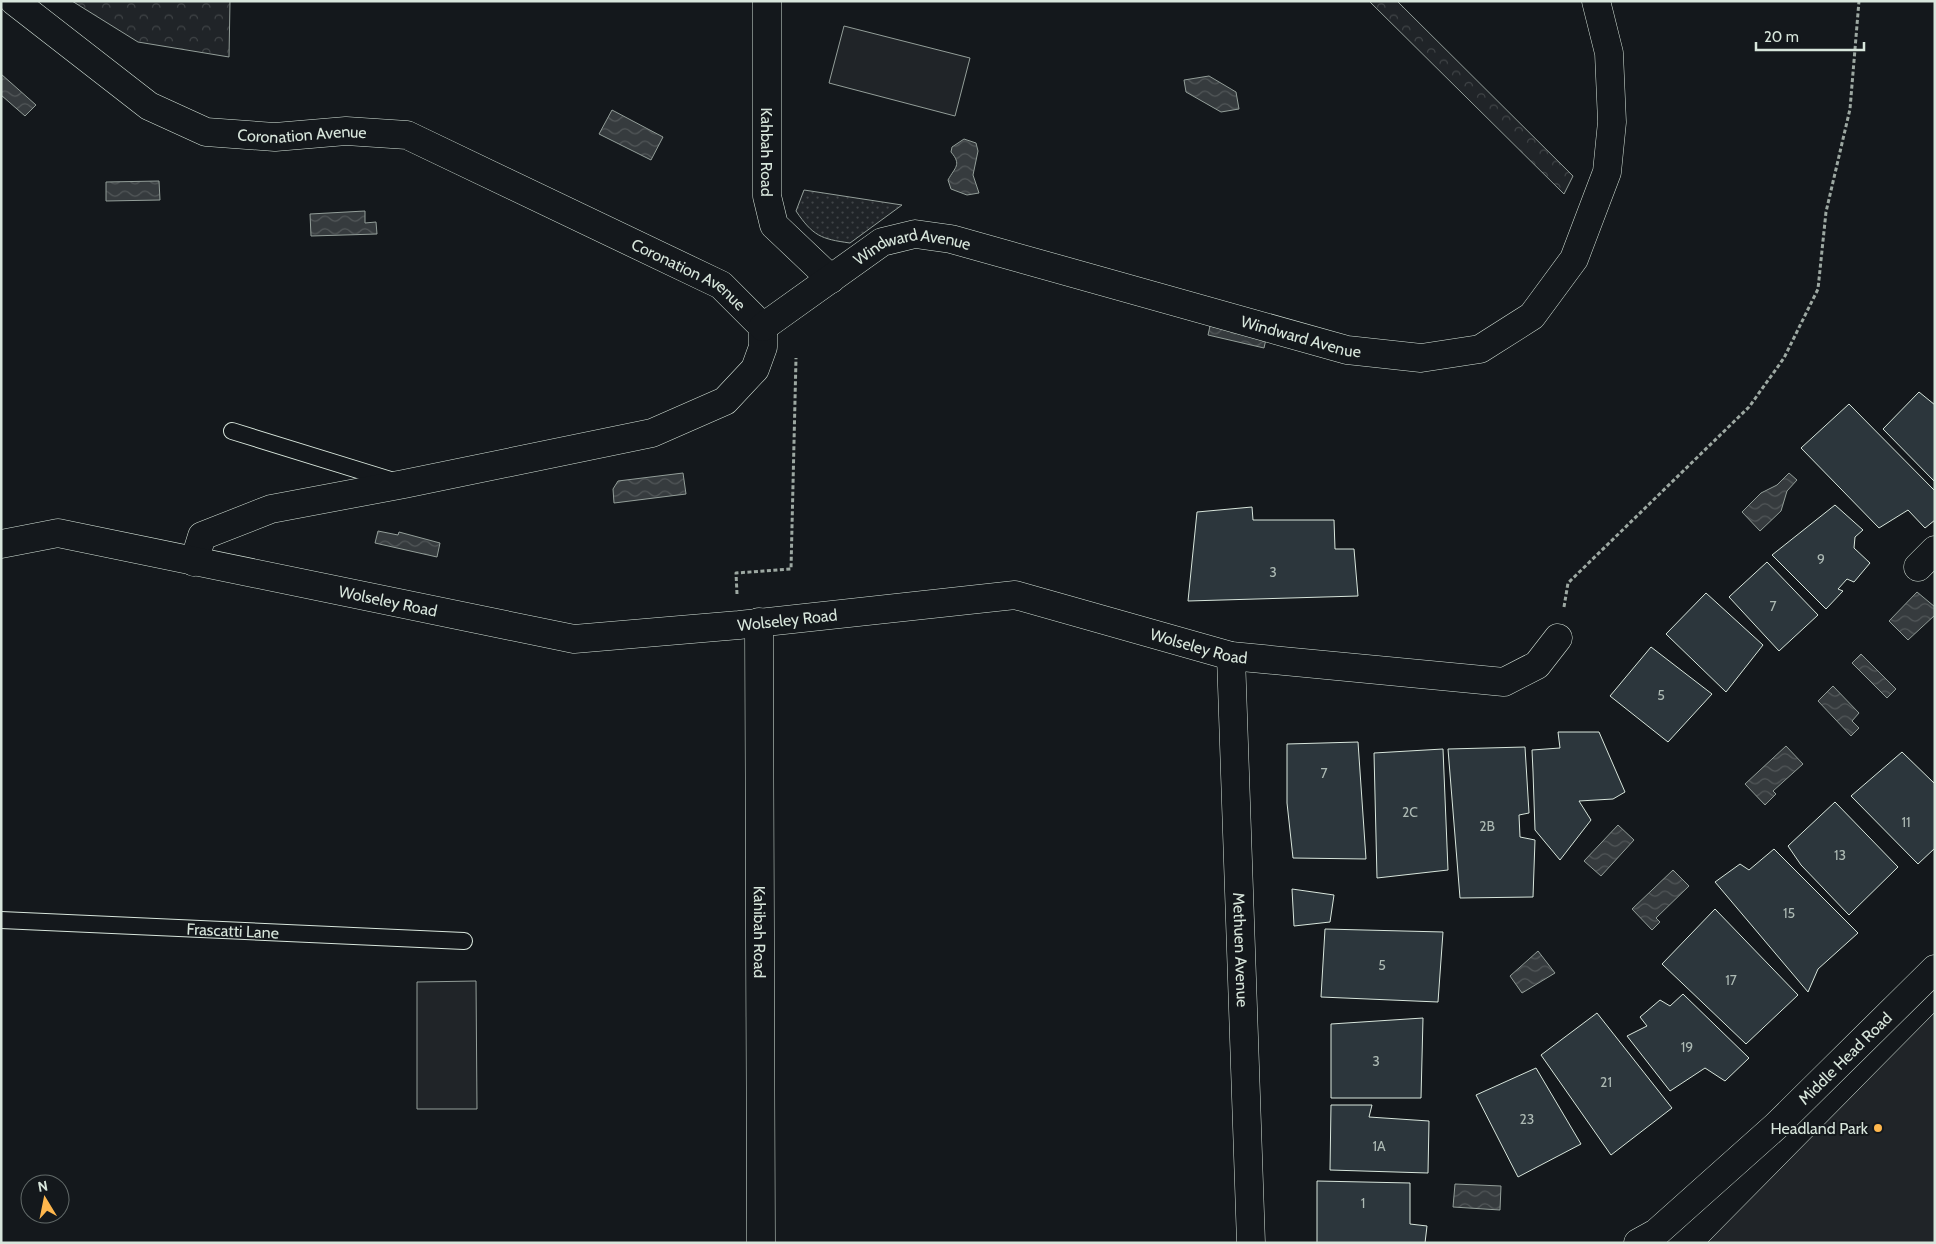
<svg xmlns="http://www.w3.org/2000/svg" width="1936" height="1244" viewBox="0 0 1936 1244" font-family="Cabin,sans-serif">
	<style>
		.grass { fill: url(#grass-dots); stroke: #939e99 }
		.forest { fill: url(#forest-crowns); stroke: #939e99 }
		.park { fill: #202428; stroke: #939e99 }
		.water { fill: url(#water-waves); stroke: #939e99 }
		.building { fill: #2c363c; stroke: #d8e6dc }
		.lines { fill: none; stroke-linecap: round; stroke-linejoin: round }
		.service-casing { stroke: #d8e6dc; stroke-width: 18 }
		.minor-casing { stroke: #d8e6dc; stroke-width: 29 }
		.tertiary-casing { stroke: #d8e6dc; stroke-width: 29 }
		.path { stroke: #9da8a2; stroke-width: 3; stroke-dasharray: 4 2.5; stroke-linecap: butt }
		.service { stroke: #14181c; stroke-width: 16 }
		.minor { stroke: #14181c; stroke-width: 28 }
		.tertiary { stroke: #14181c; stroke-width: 28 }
		.poi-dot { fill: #ffb74d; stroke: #14181c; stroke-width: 2 }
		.labels { text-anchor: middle; stroke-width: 4; stroke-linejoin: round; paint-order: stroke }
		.number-label { font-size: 14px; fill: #adbab4 }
		.street-label { font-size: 16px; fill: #d8e6dc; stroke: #14181c }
		.poi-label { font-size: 16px; fill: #d8e6dc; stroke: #14181c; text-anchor: end }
	</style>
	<defs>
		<pattern id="grass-dots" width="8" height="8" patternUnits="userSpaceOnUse" patternTransform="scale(1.25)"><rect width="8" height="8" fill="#202428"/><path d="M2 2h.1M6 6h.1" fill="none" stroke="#404447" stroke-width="1.8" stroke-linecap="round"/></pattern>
		<pattern id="forest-crowns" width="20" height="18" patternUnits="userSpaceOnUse" patternTransform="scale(1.25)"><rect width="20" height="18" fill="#202428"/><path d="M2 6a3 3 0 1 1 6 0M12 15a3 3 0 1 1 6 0" fill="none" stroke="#404447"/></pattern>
		<pattern id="water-waves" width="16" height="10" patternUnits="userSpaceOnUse" patternTransform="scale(1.25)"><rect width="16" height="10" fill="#363b3e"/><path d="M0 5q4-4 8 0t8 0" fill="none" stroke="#525759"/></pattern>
	</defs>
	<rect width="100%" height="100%" fill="#14181c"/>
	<!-- grass -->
	<path class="grass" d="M804 190 902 205 850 243C821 239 813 236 796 211Z"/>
	<!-- forest -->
	<g class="forest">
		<polygon points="72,1 230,1 229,57 138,42"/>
		<polygon points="1369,1 1397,1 1573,176 1564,194"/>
	</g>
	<!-- park -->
	<g class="park">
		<polygon points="844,26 970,58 955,116 829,83"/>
		<polygon points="476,981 477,1109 417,1109 417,982"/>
		<polygon points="1935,1012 1935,1243 1707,1243"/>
	</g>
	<!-- water -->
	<g class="water">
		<polygon points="1,74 36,105 25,116 1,95"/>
		<polygon points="1209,76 1236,92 1239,109 1221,112 1186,92 1184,80"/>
		<polygon points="612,110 663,137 651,160 599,134"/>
		<path d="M964 139 976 143 978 151 973 175 979 193 967 195 951 189 948 180C955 167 962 165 951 152L952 147Z"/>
		<polygon points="159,181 160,200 106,201 106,182"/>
		<polygon points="365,211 365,223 376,222 377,234 311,236 310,214"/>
		<polygon points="1210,326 1266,339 1264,348 1208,335"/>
		<polygon points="683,473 686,494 614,503 613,489 618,481"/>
		<polygon points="1789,473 1797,480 1787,491 1781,511 1760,531 1742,512 1761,493 1777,485"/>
		<polygon points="378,531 398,535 399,532 440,543 437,557 375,543"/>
		<polygon points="1917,592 1935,607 1935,615 1908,640 1889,621"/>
		<polygon points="1861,654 1896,689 1887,698 1852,663"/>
		<polygon points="1833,686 1859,713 1852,721 1859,728 1851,736 1818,701"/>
		<polygon points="1786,746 1803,764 1773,791 1776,794 1765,805 1745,784"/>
		<polygon points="1618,825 1634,840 1601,876 1584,861"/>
		<polygon points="1673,870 1689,886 1656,918 1660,922 1652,930 1632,909"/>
		<polygon points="1538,951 1555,973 1522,993 1510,976"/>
		<polygon points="1455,1184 1501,1186 1500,1210 1453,1207"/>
	</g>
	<!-- building -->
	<g class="building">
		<polygon points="1919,392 1935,405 1935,482 1883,429"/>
		<polygon points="1849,404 1935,491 1935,520 1925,528 1908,510 1879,528 1801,448"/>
		<polygon points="1835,505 1863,530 1855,537 1854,548 1870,563 1854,582 1847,579 1838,589 1843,591 1826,609 1772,555"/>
		<polygon points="1252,507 1253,520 1334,520 1335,549 1354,549 1358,596 1188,601 1197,512"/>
		<polygon points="1767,562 1818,615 1779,651 1729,597"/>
		<polygon points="1706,593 1763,645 1726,692 1666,634"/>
		<polygon points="1651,647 1712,694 1668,742 1610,696"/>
		<polygon points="1558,732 1599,732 1625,792 1613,799 1579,801 1591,820 1560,860 1535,830 1533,772 1532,750 1560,748"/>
		<polygon points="1358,742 1366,859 1293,858 1287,803 1287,744"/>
		<polygon points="1525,747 1529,813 1519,815 1520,837 1535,840 1533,897 1460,898 1448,749"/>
		<polygon points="1443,749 1448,870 1377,878 1374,753"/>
		<polygon points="1902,752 1935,784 1935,848 1918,864 1851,796"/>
		<polygon points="1835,802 1898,867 1849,915 1801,865 1788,846"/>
		<polygon points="1774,849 1858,933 1818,969 1808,992 1715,882 1740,864 1749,870"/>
		<polygon points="1292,889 1334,895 1330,922 1294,926"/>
		<polygon points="1715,909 1798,995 1746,1044 1662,964"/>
		<polygon points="1325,929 1443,932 1438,1002 1321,997"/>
		<polygon points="1683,994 1749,1058 1725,1081 1705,1068 1670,1091 1627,1036 1647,1026 1640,1017 1660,1000 1670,1006"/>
		<polygon points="1597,1013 1672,1108 1611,1155 1541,1055"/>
		<polygon points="1423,1018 1421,1098 1331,1098 1331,1024"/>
		<polygon points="1536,1068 1581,1144 1518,1177 1476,1095"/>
		<polygon points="1331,1105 1372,1105 1369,1117 1429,1121 1428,1173 1330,1170"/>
		<polygon points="1317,1181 1410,1183 1410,1224 1427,1226 1425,1243 1317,1243"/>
	</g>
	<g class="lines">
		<defs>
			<g id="service">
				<polyline points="232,431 397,482"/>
				<path id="s1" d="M1 920 464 941"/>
			</g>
			<g id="minor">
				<path id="s2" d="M14 1 149 106 206 132 275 137 346 131 407 135 721 285 763 327V347L755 369 725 401 652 433 404 484 271 509 202 536 194 562"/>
				<path id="s3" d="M767 1V196L774 225 831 279"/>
				<path id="s4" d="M763 327 882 242 915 234 951 239 1347 350 1421 358 1480 349 1532 316 1574 259 1607 172 1612 122 1609 53 1596 1"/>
				<path id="s5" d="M1 544 58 533 574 639 739 625 1015 595 1231 656 1504 682 1537 665 1558 638"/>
				<polyline points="1918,567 1935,550"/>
				<path id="s6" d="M759 622 761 1243"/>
				<path id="s7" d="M1231 656 1251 1243"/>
			</g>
			<g id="tertiary">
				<path id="s8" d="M1638 1243 1656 1233 1776 1126 1935 969"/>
			</g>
		</defs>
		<!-- service casing -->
		<use href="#service" class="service-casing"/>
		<!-- minor casing -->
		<use href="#minor" class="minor-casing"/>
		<!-- tertiary casing -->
		<use href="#tertiary" class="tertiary-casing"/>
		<!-- path -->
		<g class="path">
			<polyline points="737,594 736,573 791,569 796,358"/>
			<polyline points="1564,607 1568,583 1749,407 1784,358 1818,289 1826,212 1850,109 1859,1"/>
		</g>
		<!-- service -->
		<use href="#service" class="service"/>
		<!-- minor -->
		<use href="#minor" class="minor"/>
		<!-- tertiary -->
		<use href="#tertiary" class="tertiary"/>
	</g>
	<!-- markers -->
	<circle class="poi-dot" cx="1878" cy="1128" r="5"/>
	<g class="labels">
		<!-- number labels -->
		<g class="number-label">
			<text x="1821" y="564">9</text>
			<text x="1273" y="577">3</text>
			<text x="1773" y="611">7</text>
			<text x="1661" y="700">5</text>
			<text x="1324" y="778">7</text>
			<text x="1410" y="817">2C</text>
			<text x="1906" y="827">11</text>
			<text x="1487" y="831">2B</text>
			<text x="1840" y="860">13</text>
			<text x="1789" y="918">15</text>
			<text x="1382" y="970">5</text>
			<text x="1731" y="985">17</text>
			<text x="1687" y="1052">19</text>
			<text x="1376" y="1066">3</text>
			<text x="1606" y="1087">21</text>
			<text x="1527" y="1124">23</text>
			<text x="1379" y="1151">1A</text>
			<text x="1363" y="1208">1</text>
		</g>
		<!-- street labels -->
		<g class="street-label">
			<text dy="6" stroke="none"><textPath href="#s2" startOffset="330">Coronation Avenue</textPath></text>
			<text dy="6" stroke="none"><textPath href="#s3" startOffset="151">Kahbah Road</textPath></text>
			<text dy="6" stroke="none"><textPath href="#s4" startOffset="175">Windward Avenue</textPath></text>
			<text dy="6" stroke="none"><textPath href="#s2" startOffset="750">Coronation Avenue</textPath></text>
			<text dy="6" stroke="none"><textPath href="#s4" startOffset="580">Windward Avenue</textPath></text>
			<text dy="6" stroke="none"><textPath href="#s5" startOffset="395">Wolseley Road</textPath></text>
			<text dy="6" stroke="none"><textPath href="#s5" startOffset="799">Wolseley Road</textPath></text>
			<text dy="6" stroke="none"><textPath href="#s5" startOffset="1219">Wolseley Road</textPath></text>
			<text dy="6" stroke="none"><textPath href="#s1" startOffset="232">Frascatti Lane</textPath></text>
			<text dy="6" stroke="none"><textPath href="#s6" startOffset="310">Kahibah Road</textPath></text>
			<text dy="6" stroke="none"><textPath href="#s7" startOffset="294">Methuen Avenue</textPath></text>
			<text dy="6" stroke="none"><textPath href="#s8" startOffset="278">Middle Head Road</textPath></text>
		</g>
		<!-- poi labels -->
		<g class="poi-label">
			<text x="1868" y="1134">Headland Park</text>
		</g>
	</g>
	<!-- border -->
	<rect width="1936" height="1244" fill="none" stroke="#d8e6dc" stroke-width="5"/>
	<!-- north arrow -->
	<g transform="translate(45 1199) rotate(350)"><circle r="24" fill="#14181c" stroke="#626a69"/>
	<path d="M0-4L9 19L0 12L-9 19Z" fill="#ffb74d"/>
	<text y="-8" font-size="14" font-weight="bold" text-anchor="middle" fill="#d8e6dc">N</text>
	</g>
	<!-- scale -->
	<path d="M1756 42v8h108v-8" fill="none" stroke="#d8e6dc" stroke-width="2.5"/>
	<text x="1764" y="42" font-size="15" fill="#d8e6dc" stroke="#14181c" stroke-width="4" paint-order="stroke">20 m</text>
</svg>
